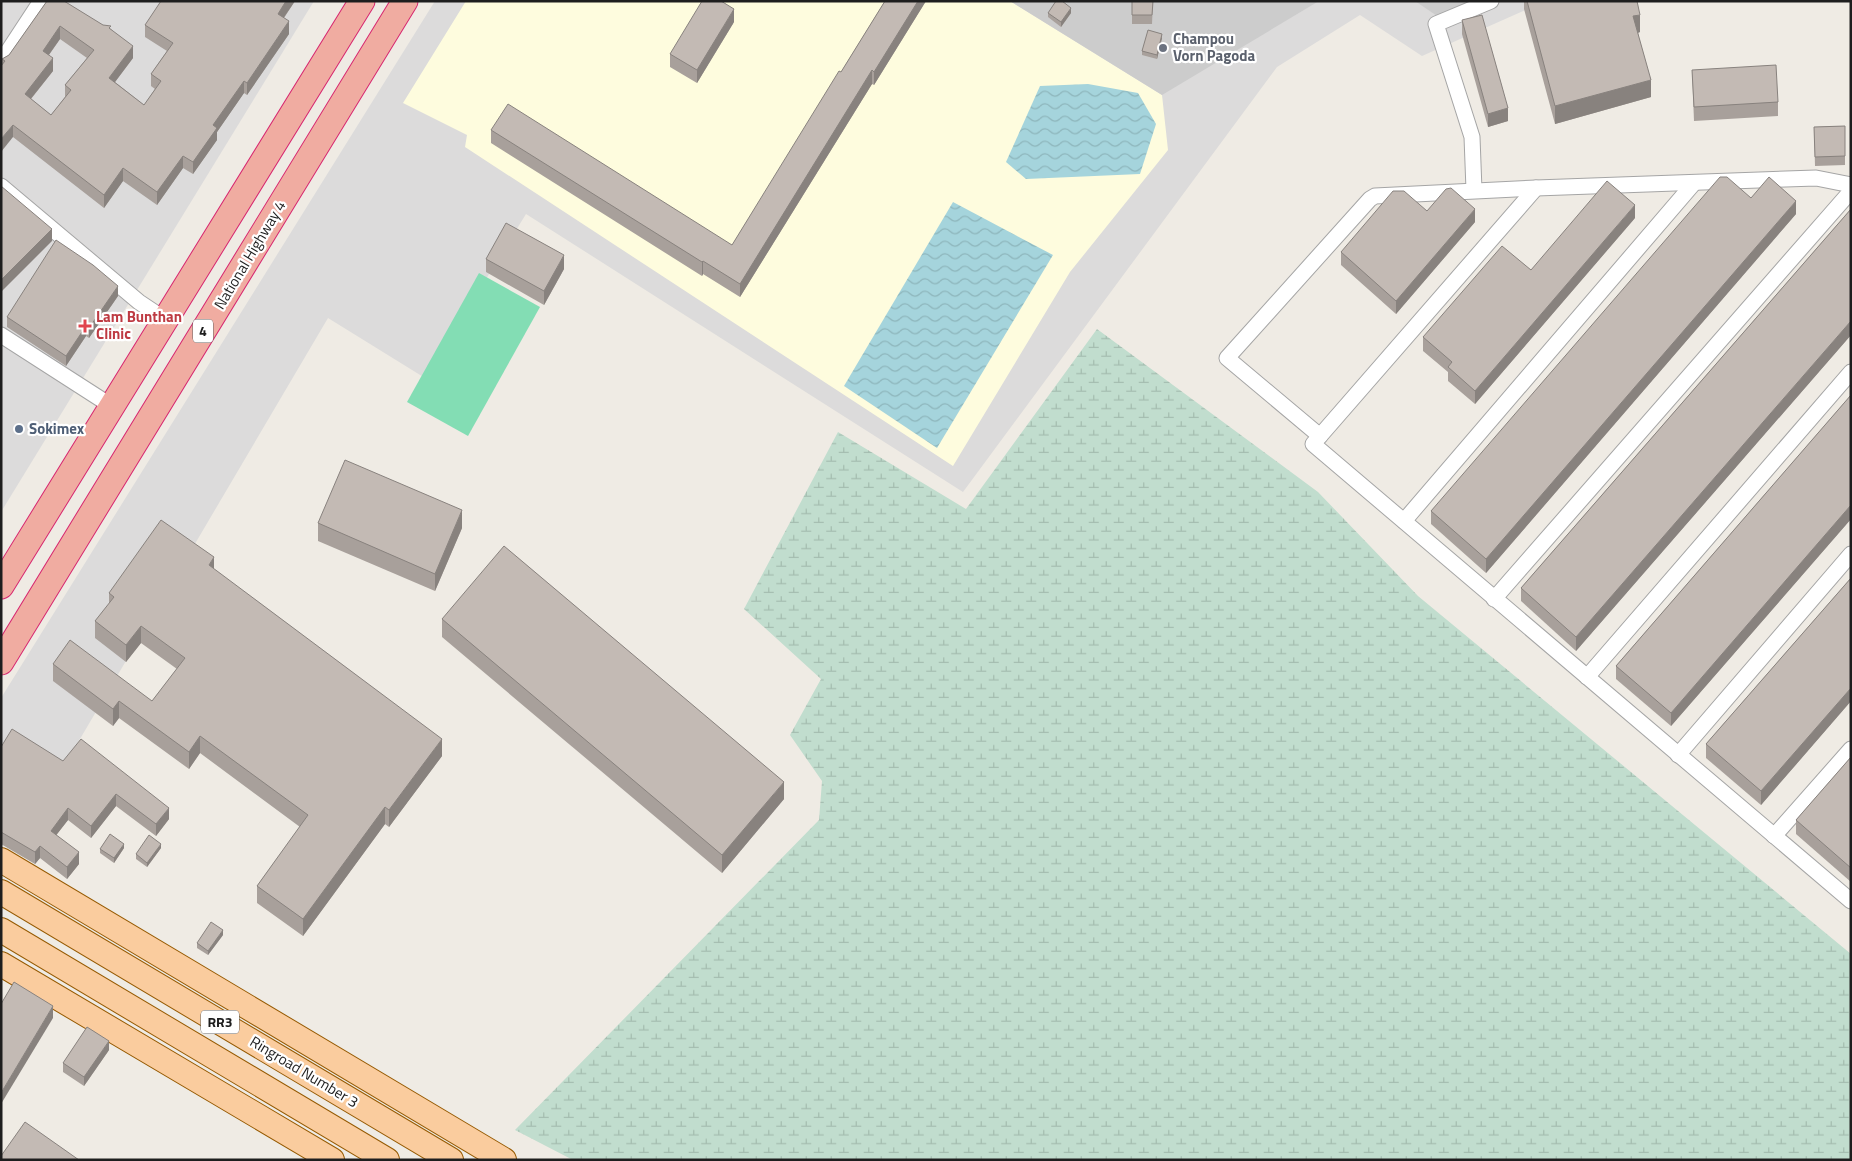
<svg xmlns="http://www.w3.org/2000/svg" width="1852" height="1161" viewBox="0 0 1852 1161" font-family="'Titillium Web',sans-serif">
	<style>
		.residential { fill: #dcdbdb }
		.education { fill: #fefcde }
		.religious { fill: #ccc }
		.wetland { fill: url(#wetland-marsh) }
		.pitch { fill: #83ddb4 }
		.water { fill: url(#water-waves) }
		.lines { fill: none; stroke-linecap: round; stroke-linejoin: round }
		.minor-casing { stroke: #a5a5a5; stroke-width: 17 }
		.primary-casing { stroke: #965a02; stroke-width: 26 }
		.trunk-casing { stroke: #d72770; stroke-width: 27 }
		.minor { stroke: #fff; stroke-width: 15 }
		.primary { stroke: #facc9e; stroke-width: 24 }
		.trunk { stroke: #f0aca1; stroke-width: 25 }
		.wall { fill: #a8a09b; fill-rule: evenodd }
		.shaded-wall { fill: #88827e }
		.building { fill: #c3bab4; stroke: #88827e; fill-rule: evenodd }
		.worship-dot { fill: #6b7280; stroke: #fff; stroke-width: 2 }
		.health-dot { fill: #e0444e; stroke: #fff; stroke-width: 2 }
		.service-dot { fill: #5c6f8a; stroke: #fff; stroke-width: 2 }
		.labels { text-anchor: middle; stroke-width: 4.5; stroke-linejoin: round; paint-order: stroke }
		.shield { fill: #fff; stroke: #626262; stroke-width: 1 }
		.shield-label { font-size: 14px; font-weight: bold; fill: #1e1e1e }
		.worship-label { font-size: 15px; font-weight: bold; fill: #5b616d; stroke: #fff; text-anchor: start }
		.street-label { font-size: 15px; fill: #1e1e1e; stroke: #fff }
		.health-label { font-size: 15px; font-weight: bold; fill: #be3a42; stroke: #fff; text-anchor: start }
		.service-label { font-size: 15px; font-weight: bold; fill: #4e5e75; stroke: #fff; text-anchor: start }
	</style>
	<defs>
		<pattern id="wetland-marsh" width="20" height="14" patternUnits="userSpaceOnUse" patternTransform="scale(1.25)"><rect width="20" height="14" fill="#c1ddce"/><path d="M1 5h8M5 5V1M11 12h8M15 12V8" fill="none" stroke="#a5bdb0"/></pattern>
		<pattern id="water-waves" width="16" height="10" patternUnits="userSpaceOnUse" patternTransform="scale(1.25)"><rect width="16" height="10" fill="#a5d4dc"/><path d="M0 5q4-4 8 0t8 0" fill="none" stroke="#8eb6bc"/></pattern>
	</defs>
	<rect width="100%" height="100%" fill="#efebe4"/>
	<!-- residential -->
	<g class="residential">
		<polygon points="1,1 314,1 1,512"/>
		<polygon points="435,1 1546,1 1422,56 1360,15 1277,67 963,492 526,214 425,378 328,318 24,834 1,821 1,698"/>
	</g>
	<!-- education -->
	<polygon class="education" points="466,1 1010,1 1162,95 1168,150 1070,272 953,466 465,147 467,135 403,103"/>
	<!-- religious -->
	<g class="religious">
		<polygon points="1010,1 1319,1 1162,95"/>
		<polygon points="1415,1 1481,1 1443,20"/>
	</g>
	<!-- wetland -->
	<polygon class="wetland" points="1097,329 1318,492 1418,596 1851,954 1851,1160 573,1160 515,1130 819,820 822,781 790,735 821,679 744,609 838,432 966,509"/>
	<!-- pitch -->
	<polygon class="pitch" points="479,273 540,307 468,436 407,402"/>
	<!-- water -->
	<g class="water">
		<polygon points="1088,84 1138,93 1156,124 1140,174 1026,179 1006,162 1040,86"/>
		<polygon points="953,202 1053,255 937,448 844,386"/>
	</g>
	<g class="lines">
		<defs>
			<g id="minor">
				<polyline points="1,62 41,1"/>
				<polyline points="1,186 139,302 166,320"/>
				<polyline points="1536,188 1313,444 1851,901"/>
				<polyline points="1474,190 1472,137 1436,24 1491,1"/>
				<polyline points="1,335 113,407"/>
				<polyline points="1320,436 1227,358 1370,199 1375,196 1536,188 1816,178 1851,185"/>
				<polyline points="1404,521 1694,183"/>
				<polyline points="1494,599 1851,191"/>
				<polyline points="1587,677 1851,372"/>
				<polyline points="1678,755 1851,554"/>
				<polyline points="1774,836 1851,749"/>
			</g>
			<g id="primary">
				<polyline points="1,860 504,1160"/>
				<polyline points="1,892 451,1160"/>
				<polyline points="1,930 387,1160"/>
				<polyline points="1,964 332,1160"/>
			</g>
			<g id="trunk">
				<polyline points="1,586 362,1"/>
				<polyline points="1,662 405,1"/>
			</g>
		</defs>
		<!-- minor casing -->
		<use href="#minor" class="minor-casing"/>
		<!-- primary casing -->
		<use href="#primary" class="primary-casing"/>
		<!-- trunk casing -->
		<use href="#trunk" class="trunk-casing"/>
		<!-- minor -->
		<use href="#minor" class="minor"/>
		<!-- primary -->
		<use href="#primary" class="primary"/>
		<!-- trunk -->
		<use href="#trunk" class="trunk"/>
	</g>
	<!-- wall -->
	<g class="wall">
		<path d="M47 1 111 29 133 58 115 82 144 105 155 89 151 86V74L167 51 145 37V25L295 1 284 18 289 34 247 95 244 93 217 132V140L193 174 183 168 157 205 123 181 104 208 13 137 2 64V59L9 55ZM60 39 87 58 65 85V97L51 115 31 99 53 71 49 55Z"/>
		<polygon points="885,1 926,1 874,85 872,84 740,297 703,274 702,276 491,143 491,130 732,245 841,72"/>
		<polygon points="1132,1 1153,1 1152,24 1132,24"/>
		<polygon points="1524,1 1637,1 1640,32 1638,33 1651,97 1555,124 1524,9"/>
		<polygon points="1048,13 1071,13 1061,27 1048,17"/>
		<polygon points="1462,20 1508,121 1488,127 1462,34"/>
		<polygon points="734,22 697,83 670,67 670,54"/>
		<polygon points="1162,38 1157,59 1142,55 1142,51"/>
		<polygon points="1692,70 1778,102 1778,116 1694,121"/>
		<polygon points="1845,126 1845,165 1815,166 1814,127"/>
		<polygon points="1751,198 1796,214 1486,573 1431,524 1431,511"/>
		<polygon points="1851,209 1851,335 1576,651 1521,601 1521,588"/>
		<polygon points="1427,211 1475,222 1396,314 1341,265 1341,252"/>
		<polygon points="1635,218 1475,404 1448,381 1448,372 1423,351 1423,337 1531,270"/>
		<polygon points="486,259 564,269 544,305 486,272"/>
		<polygon points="118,296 89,338 86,336 66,366 7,327 7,317"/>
		<polygon points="1851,395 1851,519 1671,726 1616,679 1616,666"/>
		<polygon points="318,523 462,528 435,591 318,541"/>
		<polygon points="214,569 442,756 389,827 385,824 303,936 257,903 257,886 300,827 200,753 189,769 119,718 113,726 53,681 53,664 152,701 177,669 141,643 126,662 95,638 95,621 109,604 109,593"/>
		<polygon points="1851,578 1851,701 1761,805 1706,758 1706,744"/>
		<polygon points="442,619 784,799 722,873 442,637"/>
		<polygon points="1,747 63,761 169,819 156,836 116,806 91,838 68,820 56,835 79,864 67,879 40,858 35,864 1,844"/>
		<polygon points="1851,757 1851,882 1796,834 1796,820"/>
		<polygon points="124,848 114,863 100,853 100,849"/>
		<polygon points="161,848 147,867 136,859 136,854"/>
		<polygon points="223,935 208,955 197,948 197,943"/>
		<polygon points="109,1050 84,1086 63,1072 63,1063"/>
	</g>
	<!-- shaded-wall -->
	<g class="shaded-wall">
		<polygon points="286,1 295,1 278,26 278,14"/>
		<polygon points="918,1 926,1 874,85 874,72"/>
		<polygon points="1071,8 1071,13 1061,27 1061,22"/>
		<polygon points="734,9 734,22 697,83 697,70"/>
		<polygon points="1640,15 1640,32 1633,34 1633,16"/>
		<polygon points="289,21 289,34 247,95 247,83"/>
		<polygon points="60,26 60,39 43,63 43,51"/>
		<polygon points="1162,34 1162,38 1157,59 1157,55"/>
		<polygon points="133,46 133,58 109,90 109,78"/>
		<polygon points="53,58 53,71 25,106 25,94"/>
		<polygon points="872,70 872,84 740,297 740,284"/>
		<polygon points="1651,80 1651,97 1555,124 1555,106"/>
		<polygon points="244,81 244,93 217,132 217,140 193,174 193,162 213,125"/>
		<polygon points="1508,108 1508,121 1488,127 1488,114"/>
		<polygon points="13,125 13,137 1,152 1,139"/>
		<polygon points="183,156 183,168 157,205 157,192"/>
		<polygon points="123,168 123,181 104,208 104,195"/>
		<polygon points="1796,201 1796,214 1486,573 1486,559"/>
		<polygon points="1635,205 1635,218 1475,404 1475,391"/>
		<polygon points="1475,209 1475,222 1396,314 1396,301"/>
		<polygon points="52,229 52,241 1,292 1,280"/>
		<polygon points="564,255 564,269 544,305 544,291"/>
		<polygon points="703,261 703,274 702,276 702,262"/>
		<polygon points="118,286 118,296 89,338 89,328"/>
		<polygon points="1851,321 1851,335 1576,651 1576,637"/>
		<polygon points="86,326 86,336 66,366 66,356"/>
		<polygon points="1851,505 1851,519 1671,726 1671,713"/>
		<polygon points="462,510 462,528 435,591 435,574"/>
		<polygon points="214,557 214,574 209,565"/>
		<polygon points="141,626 141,643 126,662 126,645"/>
		<polygon points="1851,688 1851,701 1761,805 1761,791"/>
		<polygon points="119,701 119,718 113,726 113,709"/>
		<polygon points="200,736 200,753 189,769 189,752"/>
		<polygon points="442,739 442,756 389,827 389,810"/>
		<polygon points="784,782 784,799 722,873 722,855"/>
		<polygon points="116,794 116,806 91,838 91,826"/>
		<polygon points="385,807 385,824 303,936 303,919"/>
		<polygon points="68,808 68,820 51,842 51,831"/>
		<polygon points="169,808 169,819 156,836 156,824"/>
		<polygon points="124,844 124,848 114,863 114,858"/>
		<polygon points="161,844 161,848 147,867 147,863"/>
		<polygon points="40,846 40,858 35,864 35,852"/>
		<polygon points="79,852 79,864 67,879 67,867"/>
		<polygon points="223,930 223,935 208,955 208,951"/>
		<polygon points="53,1006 53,1018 1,1104 1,1093"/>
		<polygon points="109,1041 109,1050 84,1086 84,1077"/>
	</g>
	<!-- building -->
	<g class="building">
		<path d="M47 1H64L103 25 111 26 109 28 133 46 109 78 144 105 161 81 151 74 173 43 145 25 161 1H286L278 14 289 21 247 83 244 81 213 125 217 128 193 162 183 156 157 192 123 168 104 195 13 125 1 139V66L5 61 2 59 9 55ZM60 26 94 50 65 85 71 90 51 115 25 94 53 58 43 51Z"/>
		<polygon points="702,1 721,1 734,9 697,70 670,54"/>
		<polygon points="885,1 918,1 874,72 872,70 740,284 703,261 702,262 491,130 508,104 732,245 839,71 841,72"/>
		<polygon points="1056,1 1062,1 1071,8 1061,22 1048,13"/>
		<polygon points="1132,1 1153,1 1152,15 1132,15"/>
		<polygon points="1527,1 1637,1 1640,15 1633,16 1651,80 1555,106"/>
		<polygon points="1482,15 1508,108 1488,114 1462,20"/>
		<polygon points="1148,30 1162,34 1157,55 1142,51"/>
		<polygon points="1776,65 1778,102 1694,107 1692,70"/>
		<polygon points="1845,126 1845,156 1815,157 1814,127"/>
		<polygon points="1720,177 1727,177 1751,198 1769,177 1796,201 1486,559 1431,511"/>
		<polygon points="1607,181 1635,205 1475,391 1448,367 1452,362 1423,337 1502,246 1531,270"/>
		<polygon points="1,186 52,229 1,280"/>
		<polygon points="1451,188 1475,209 1396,301 1341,252 1393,191 1404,191 1427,211 1446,189"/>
		<polygon points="1851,209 1851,321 1576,637 1521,588"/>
		<polygon points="506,223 564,255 544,291 486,259"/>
		<polygon points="56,240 93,265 118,286 89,328 86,326 66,356 7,317"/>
		<polygon points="1851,395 1851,505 1671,713 1616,666"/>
		<polygon points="345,460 462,510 435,574 318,523"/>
		<polygon points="161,520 214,557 209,565 442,739 389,810 385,807 303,919 257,886 308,815 200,736 189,752 119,701 113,709 53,664 70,640 152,701 185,658 141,626 126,645 95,621 114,597 109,593"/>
		<polygon points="504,546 784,782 722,855 442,619"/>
		<polygon points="1851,578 1851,688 1761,791 1706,744"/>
		<polygon points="12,729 63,761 81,739 169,808 156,824 116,794 91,826 68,808 51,831 79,852 67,867 40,846 35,852 1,832 1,747"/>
		<polygon points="1851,757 1851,868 1796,820"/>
		<polygon points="110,834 124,844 114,858 100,849"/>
		<polygon points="149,835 161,844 147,863 136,854"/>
		<polygon points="211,922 223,930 208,951 197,943"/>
		<polygon points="14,982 53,1006 1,1093 1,1004"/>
		<polygon points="87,1027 109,1041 84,1077 63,1063"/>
		<polygon points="25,1122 79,1160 1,1160 1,1156"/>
	</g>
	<!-- markers -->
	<circle class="worship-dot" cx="1163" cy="48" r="5"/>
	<path class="health-dot" d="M82.5 318.5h5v5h5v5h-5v5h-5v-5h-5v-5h5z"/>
	<circle class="service-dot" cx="19" cy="429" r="5"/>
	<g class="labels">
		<!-- shield labels -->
		<g class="shield">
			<rect x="193" y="319.5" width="20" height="23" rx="4"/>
			<rect x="201" y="1010.5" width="38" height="23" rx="4"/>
		</g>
		<g class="shield-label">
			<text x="203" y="336">4</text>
			<text x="220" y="1027">RR3</text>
		</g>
		<!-- worship labels -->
		<g class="worship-label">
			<text x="1173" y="44">Champou<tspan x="1173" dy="17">Vorn Pagoda</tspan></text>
		</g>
		<!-- street labels -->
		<g class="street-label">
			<text transform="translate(250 255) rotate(-59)" y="5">National Highway 4</text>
			<text transform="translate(304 1072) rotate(31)" y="5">Ringroad Number 3</text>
		</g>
		<!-- health labels -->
		<g class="health-label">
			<text x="96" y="322">Lam Bunthan<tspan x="96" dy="17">Clinic</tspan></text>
		</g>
		<!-- service labels -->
		<g class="service-label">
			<text x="29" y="434">Sokimex</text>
		</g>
	</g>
	<!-- border -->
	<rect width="1852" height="1161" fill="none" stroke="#1e1e1e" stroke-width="5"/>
</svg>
